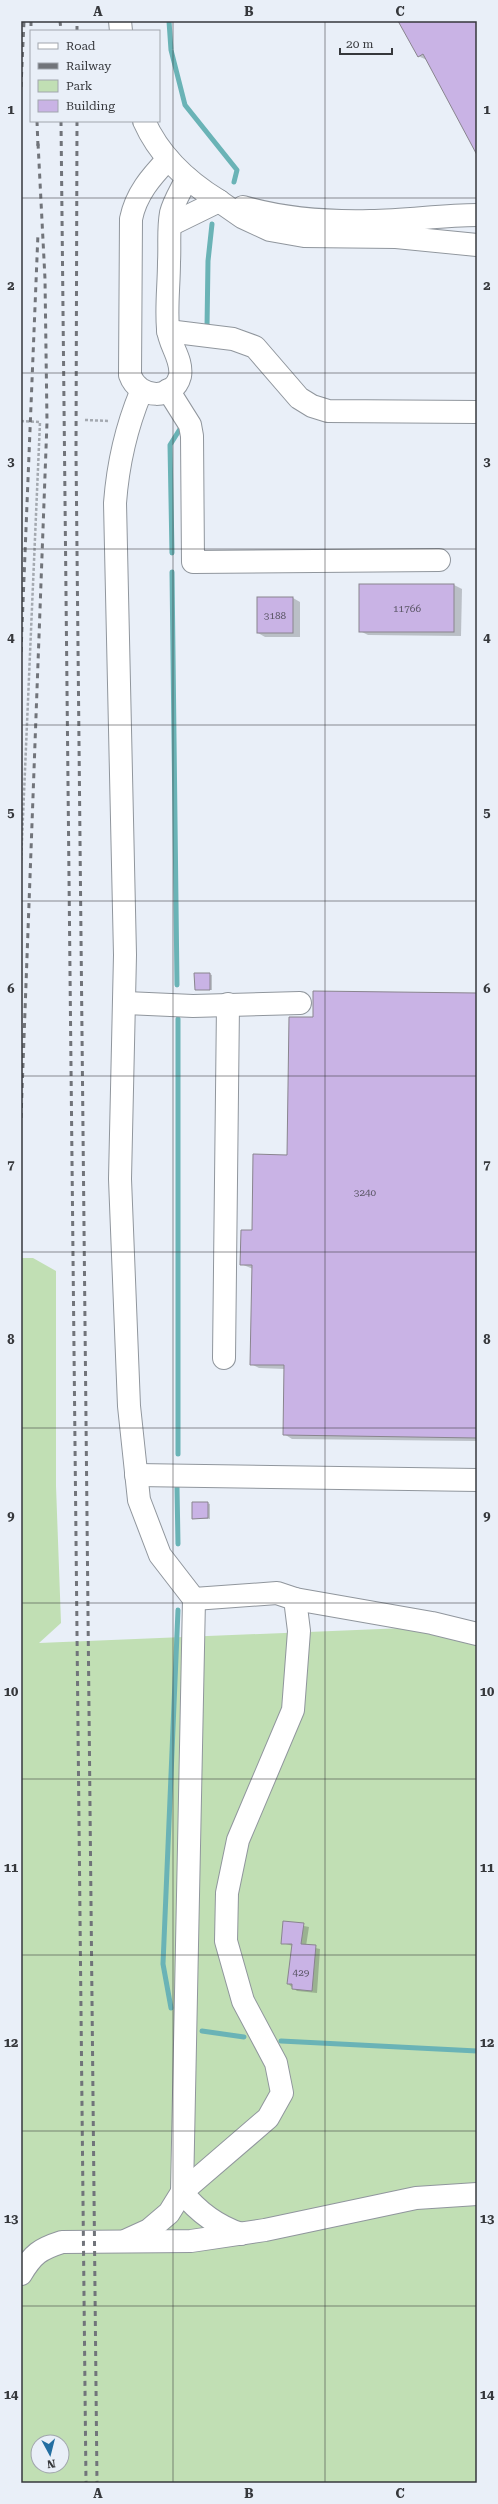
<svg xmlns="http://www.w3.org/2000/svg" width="498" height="2504" viewBox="0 0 498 2504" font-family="'Roboto Serif',serif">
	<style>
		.green { fill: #c1dfb4; fill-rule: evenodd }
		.shadow { fill: #0003 }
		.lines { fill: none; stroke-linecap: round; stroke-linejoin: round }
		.stream { stroke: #6ab3b6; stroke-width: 5 }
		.building { fill: #c9b3e5; stroke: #89858e }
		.minor-casing { stroke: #90969d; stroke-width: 24 }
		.highway-casing { stroke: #90969d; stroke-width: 24 }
		.path { stroke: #a4a9b0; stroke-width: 2.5; stroke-dasharray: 3 2; stroke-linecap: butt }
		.minor { stroke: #fff; stroke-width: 22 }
		.highway { stroke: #fff; stroke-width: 22 }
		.rail { stroke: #71747a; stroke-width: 3; stroke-dasharray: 5 5; stroke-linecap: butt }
		.grid { fill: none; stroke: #36383c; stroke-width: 1; stroke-opacity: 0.55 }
		.labels { text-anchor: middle; stroke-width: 3; stroke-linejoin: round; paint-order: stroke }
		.number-label { font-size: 10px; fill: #5b5766 }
		.neatline { fill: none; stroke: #36383c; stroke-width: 1.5 }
		.grid-label { font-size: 13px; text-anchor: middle; font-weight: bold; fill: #36383c }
	</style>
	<rect width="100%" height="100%" fill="#e9eff8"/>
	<!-- green -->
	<path class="green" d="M21 1258H33L56 1271V1486L61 1623 39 1643 477 1625V2483H21ZM38 2442H62V2466H38Z"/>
	<!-- shadow -->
	<g class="shadow">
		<polygon points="400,21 477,21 477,153 427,60 418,56"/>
		<polygon points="360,585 454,585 462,589 461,636 368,635 360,631"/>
		<polygon points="293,598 300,602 300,637 265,637 258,633"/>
		<polygon points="209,974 212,975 212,990 196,990"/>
		<polygon points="477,994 477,1441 292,1439 284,1434 285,1369 259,1368 251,1364 253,1269 241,1264 253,1231 288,1156 314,1018"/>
		<polygon points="207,1503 210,1504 210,1519 193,1518"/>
		<polygon points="284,1922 309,1927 306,1946 320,1949 317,1993 297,1991 288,1984 293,1946 282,1943"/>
	</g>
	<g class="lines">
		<!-- stream -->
		<g class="stream">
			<polyline points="169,21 171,50 185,105 237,170 234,182"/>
			<polyline points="207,327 208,261 212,224"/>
			<polyline points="172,553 170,445 180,429"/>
			<polyline points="172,572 177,985"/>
			<polyline points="178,1454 178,1019"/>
			<polyline points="177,1487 178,1544"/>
			<polyline points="171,2008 163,1964 178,1610"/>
			<polyline points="202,2031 244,2037"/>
			<polyline points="281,2041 477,2051"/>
		</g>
	</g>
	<!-- building -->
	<g class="building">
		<polygon points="398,21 477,21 477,155 423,54 418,57"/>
		<rect x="359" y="584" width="95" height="48"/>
		<rect x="257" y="597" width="36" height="36"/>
		<polygon points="194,973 210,973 210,990 195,990"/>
		<polygon points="313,991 477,993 477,1438 283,1435 284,1365 250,1365 252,1265 240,1265 241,1230 252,1230 253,1154 287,1155 289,1017 313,1017"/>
		<polygon points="192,1502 208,1502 208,1518 192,1519"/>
		<polygon points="283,1921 304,1923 301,1944 316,1945 312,1991 292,1989 292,1984 287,1984 292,1944 281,1944"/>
	</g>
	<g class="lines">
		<defs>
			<g id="minor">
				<polyline points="120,21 121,31"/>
				<path d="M144 121C159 155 188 182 219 201"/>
				<path d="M168 159C151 177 136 194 131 219L130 375C139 400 174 400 180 376 183 359 169 345 168 329 166 307 169 284 169 262 170 246 168 229 171 213 174 201 182 189 187 178"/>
				<polyline points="170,225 219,201"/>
				<polyline points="168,331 233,339 255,347 299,398 312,406 328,411 477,412"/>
				<polyline points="168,390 190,425 192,436 193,562 439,560"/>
				<path d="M141 392C126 428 118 463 115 503L125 955 120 1179 129 1406 139 1500 160 1555 194 1599 182 2192C198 2212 217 2226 241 2234"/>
				<polyline points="126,1003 193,1006 300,1003"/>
				<polyline points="224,1358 228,1004"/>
				<polyline points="136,1475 477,1480"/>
				<polyline points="295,1599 432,1623 477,1634"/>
				<polyline points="127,2240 149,2230 169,2213 182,2192 268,2118 282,2093 276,2063 243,2001 226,1941 227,1893 238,1840 293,1710 299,1631 295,1599 277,1593 194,1599"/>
				<path d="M21 2274C33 2254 40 2249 62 2242L191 2241 265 2230 416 2198 477 2194"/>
			</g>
			<g id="highway">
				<polyline points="219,201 242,217 270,230 304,236 396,237 477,245"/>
				<path d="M243 207C284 219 328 222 370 221 406 221 441 215 477 215"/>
			</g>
		</defs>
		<!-- minor casing -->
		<use href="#minor" class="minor-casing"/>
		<!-- highway casing -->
		<use href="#highway" class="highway-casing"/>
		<!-- path -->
		<g class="path">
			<polyline points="85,420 110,421"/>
			<polyline points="21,421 40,422 21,863"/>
		</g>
		<!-- minor -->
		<use href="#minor" class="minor"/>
		<!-- highway -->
		<use href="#highway" class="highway"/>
		<!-- rail -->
		<g class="rail">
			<polyline points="31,21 31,31"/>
			<polyline points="60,21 61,31"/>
			<polyline points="77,31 77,21"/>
			<polyline points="21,87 24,21"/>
			<polyline points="37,121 38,147"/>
			<polyline points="61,121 86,2483"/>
			<polyline points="77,121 76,453 97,2483"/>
			<polyline points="21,652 38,233"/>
			<polyline points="21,1118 47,422 45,279 38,143"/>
		</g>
	</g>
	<!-- grid -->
	<path class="grid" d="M173 21V2483M325 21V2483M21 198H477M21 373H477M21 549H477M21 725H477M21 901H477M21 1076H477M21 1252H477M21 1428H477M21 1603H477M21 1779H477M21 1955H477M21 2131H477M21 2306H477"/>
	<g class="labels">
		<!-- number labels -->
		<g class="number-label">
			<text x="407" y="612">11766</text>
			<text x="275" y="619">3188</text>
			<text x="365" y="1196">3240</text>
			<text x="301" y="1976">429</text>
		</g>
	</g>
	<!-- border -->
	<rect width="498" height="2504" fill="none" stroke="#e9eff8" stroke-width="44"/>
	<!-- legend -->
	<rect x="30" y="30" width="130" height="92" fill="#e9eff8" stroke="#a1a6ad"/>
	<rect x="38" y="43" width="20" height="6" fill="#ffffff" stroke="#a1a6ad"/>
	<text x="66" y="50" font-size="12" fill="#36383c">Road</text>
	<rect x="38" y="63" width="20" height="6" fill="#71747a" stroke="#a1a6ad"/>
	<text x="66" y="70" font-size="12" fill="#36383c">Railway</text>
	<rect x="38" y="80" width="20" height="12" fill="#c1dfb4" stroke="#a1a6ad"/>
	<text x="66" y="90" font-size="12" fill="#36383c">Park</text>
	<rect x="38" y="100" width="20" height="12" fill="#c9b3e5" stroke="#a1a6ad"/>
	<text x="66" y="110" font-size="12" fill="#36383c">Building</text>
	<!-- north arrow -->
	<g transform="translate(50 2454) rotate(173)"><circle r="19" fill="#e9eff8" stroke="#a1a6ad"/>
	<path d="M0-3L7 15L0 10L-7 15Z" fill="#236ea1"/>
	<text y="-6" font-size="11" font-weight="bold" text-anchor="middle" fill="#36383c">N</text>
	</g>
	<!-- scale -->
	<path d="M340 48v6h52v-6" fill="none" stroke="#36383c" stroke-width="2"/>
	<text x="346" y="48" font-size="12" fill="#36383c" stroke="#e9eff8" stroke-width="3" paint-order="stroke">20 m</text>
	<rect x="22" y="22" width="454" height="2460" class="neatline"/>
	<g class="grid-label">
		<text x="98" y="16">A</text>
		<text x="249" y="16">B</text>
		<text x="400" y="16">C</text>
		<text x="11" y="114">1</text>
		<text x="487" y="114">1</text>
		<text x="11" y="290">2</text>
		<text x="487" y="290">2</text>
		<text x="11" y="466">3</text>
		<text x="487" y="466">3</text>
		<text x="11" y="642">4</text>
		<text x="487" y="642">4</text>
		<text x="11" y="817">5</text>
		<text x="487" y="817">5</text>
		<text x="11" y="993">6</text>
		<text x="487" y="993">6</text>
		<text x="11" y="1169">7</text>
		<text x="487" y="1169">7</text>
		<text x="11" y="1344">8</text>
		<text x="487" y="1344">8</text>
		<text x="11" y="1520">9</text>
		<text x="487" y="1520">9</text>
		<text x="11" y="1696">10</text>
		<text x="487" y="1696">10</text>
		<text x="11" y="1872">11</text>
		<text x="487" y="1872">11</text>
		<text x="11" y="2047">12</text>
		<text x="487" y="2047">12</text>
		<text x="11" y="2223">13</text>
		<text x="487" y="2223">13</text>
		<text x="11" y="2399">14</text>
		<text x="487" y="2399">14</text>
		<text x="98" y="2498">A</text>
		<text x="249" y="2498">B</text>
		<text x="400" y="2498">C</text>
	</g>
</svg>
